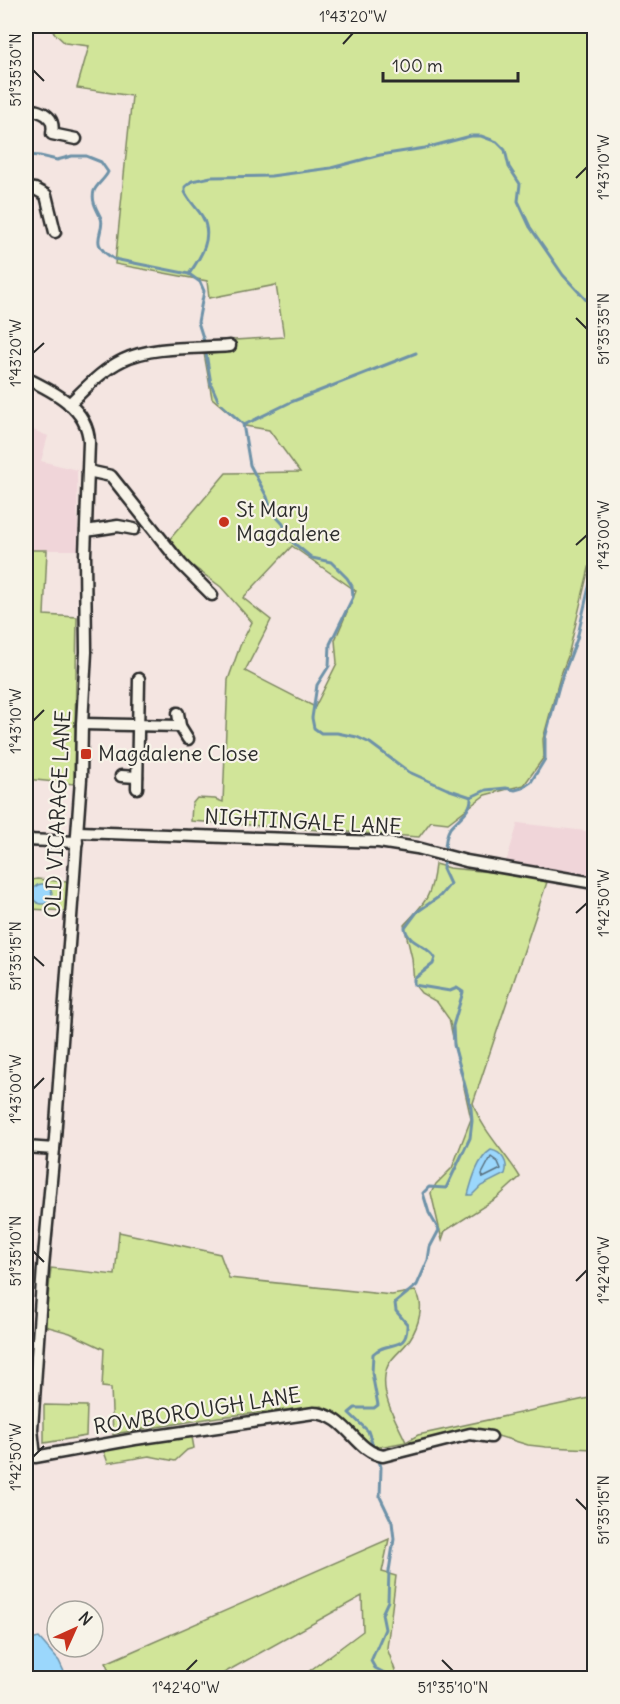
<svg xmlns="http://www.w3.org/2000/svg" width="620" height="1704" viewBox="0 0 620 1704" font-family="Delius,sans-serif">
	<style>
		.built { fill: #f0d5d9 }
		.green { fill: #d1e599; stroke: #7e8862; stroke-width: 1.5; fill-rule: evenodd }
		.water { fill: #9bd7fc; stroke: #6e92a8; stroke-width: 1.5 }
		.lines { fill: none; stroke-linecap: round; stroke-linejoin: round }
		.shore { stroke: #58707f; stroke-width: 1.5 }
		.stream { stroke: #6e92a8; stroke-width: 3 }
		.minor-casing { stroke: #2b2b2b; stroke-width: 15 }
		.minor { stroke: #f7f3e8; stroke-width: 10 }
		.ticks { fill: none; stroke: #2b2b2b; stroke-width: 2 }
		.poi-dot { fill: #c8321e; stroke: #f7f3e8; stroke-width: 2 }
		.labels { text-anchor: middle; stroke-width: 4.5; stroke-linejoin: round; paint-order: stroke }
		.poi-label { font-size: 21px; fill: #2b2b2b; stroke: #f7f3e8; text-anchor: start }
		.street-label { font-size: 21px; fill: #2b2b2b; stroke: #f7f3e8 }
		.neatline { fill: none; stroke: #2b2b2b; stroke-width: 2 }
		.ticks-label { font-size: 15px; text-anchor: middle; fill: #2b2b2b }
	</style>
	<rect width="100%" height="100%" fill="#f4e5e1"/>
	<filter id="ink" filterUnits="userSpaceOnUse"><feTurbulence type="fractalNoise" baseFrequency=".0167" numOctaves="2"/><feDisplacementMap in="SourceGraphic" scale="12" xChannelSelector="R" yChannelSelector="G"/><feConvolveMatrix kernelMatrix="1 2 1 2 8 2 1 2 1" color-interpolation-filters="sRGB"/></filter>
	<g filter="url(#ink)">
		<!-- built -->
		<g class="built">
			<polygon points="26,427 48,436 41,461 77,470 78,550 26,550"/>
			<polygon points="518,823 594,832 594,880 506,862"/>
		</g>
		<!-- green -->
		<g class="green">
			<path d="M47 26H594V547L568 656 560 677 543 739 544 757 524 785 485 795 448 823 431 821 419 837 191 821 192 804 197 798 215 799 223 802 228 680 240 646 252 622 221 587 190 564 169 540 226 473 300 472 269 430 245 426 212 398 202 342 284 337 276 285 209 298 207 281 115 264 132 96 77 88 89 46 65 43ZM292 546 356 591 335 640 337 663 315 707 245 671 271 620 243 598Z"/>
			<polygon points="26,550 47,550 44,615 77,617 74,784 26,779"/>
			<path d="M435 864 449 868 511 874 547 882 473 1103C482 1131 505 1152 520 1177L497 1198 445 1231 442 1240 431 1193 436 1184 452 1168 471 1119 449 1019 437 1002 421 993 414 984 412 958 404 925C426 902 432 896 435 864Z"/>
			<polygon points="37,879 67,882 66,911 30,909 30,896 26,881"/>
			<path d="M119 1232 220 1254 229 1278 392 1295 415 1291C426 1303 418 1327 410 1339 401 1353 387 1358 385 1376 382 1399 397 1422 406 1442L418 1435 594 1397V1449L546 1447 528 1445 488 1433 406 1442 379 1447 365 1441 336 1414 322 1406 218 1417 113 1434 111 1388 102 1387 104 1349 70 1333 45 1326 51 1268 115 1275Z"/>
			<polygon points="44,1405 87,1406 86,1436 44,1443"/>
			<polygon points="192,1437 194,1448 187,1450 175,1461 149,1456 108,1463 103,1449"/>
			<polygon points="389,1539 382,1572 396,1576 387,1648 396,1673 403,1678 300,1678 363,1631 362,1596 215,1678 111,1678 106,1663"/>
		</g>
		<!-- water -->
		<g class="water">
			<circle cx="42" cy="894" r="10"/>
			<path d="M491 1150C502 1152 509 1163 505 1174L481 1186 472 1195H468C472 1180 478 1158 491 1150Z"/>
			<polygon points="39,1638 59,1661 67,1678 26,1678 26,1641"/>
		</g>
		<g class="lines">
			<!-- shore -->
			<polygon class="shore" points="491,1157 498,1162 501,1169 483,1178 482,1174"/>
			<!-- stream -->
			<g class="stream">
				<path d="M26 155 40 156 57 160 72 156H86L101 162 108 172C105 179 97 184 94 191 91 201 97 210 101 218 106 233 86 242 114 259L189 274 200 282 204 291 198 322 204 341 211 384 218 400"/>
				<path d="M189 274C201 257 214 237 202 216 197 208 189 201 185 192V187L192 181 211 177 271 176 331 168 380 155 425 148 471 136H481L497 142 505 150 509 167 520 184 518 201 530 227 563 275 588 302 594 314"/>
				<polyline points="222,405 243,424 250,465 267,497 272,512 283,524 290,540 312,558 331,562 347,578 352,586 353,597 330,644 329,666 317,685 312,718 314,728 321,733 337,733 357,737 370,743 409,772 447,789 471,797"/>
				<polyline points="244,425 291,402 416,353"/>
				<polyline points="471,797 486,790 506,788 515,790 522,788 531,782 545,759 545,738 559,686 577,639 594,565"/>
				<path d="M445 852C445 844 446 835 450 828 458 818 472 811 471 797"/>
				<path d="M374 1449 368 1431 349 1413 355 1408H374L378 1405 372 1373 373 1354C387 1339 408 1354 407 1324L396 1311 395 1303 417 1285 428 1260 430 1247 439 1230 429 1213 423 1193 429 1187 446 1188 470 1138 472 1121 471 1108 454 1045 453 1026 463 992 457 988 450 991 414 985V979L433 964 435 958C428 945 408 944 405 928L417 912 440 896 450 884 443 869 444 858"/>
				<polyline points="378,1458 381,1467 380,1497 392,1522 394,1539 389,1571 388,1601 382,1614 385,1629 371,1661 375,1668 394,1678"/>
			</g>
			<defs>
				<g id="minor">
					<path d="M26 108C41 111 56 115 52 134L76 139"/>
					<polyline points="26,188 35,189 46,195 55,232"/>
					<path d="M26 378C53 391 88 408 89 442L85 555 86 652 82 724 81 779 55 1138 43 1267 32 1429 35 1457 135 1439 314 1413C348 1415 354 1451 383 1456L470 1434 491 1437"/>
					<path d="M69 404C86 388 102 370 123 360 154 345 197 349 230 346"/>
					<polyline points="88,471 111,476 181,564 212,595"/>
					<polyline points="86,531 118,526 134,529"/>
					<polyline points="178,713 180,726 188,739"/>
					<polyline points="82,724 180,726"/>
					<polyline points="121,776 137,777"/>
					<polyline points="137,788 139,679"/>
					<polyline points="78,832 379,842 417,848 466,861 594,883"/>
					<polyline points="26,840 77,842"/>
					<polyline points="26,1147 54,1149"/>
				</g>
			</defs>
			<!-- minor casing -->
			<use href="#minor" class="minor-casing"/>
			<!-- minor -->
			<use href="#minor" class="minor"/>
		</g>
	</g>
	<!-- ticks -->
	<path class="ticks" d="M343 44 353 33M33 70 44 81M576 178 587 167M576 318 587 329M33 353 44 343M576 545 587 535M33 721 44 710M576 913 587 903M33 956 44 966M33 1089 44 1078M33 1251 44 1262M576 1281 587 1270M33 1457 44 1446M576 1499 587 1510M442 1660 453 1671M186 1671 197 1660"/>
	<!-- markers -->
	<g class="poi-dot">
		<circle cx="224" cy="522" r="6"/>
		<rect x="80" y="748" width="12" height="12" rx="3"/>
	</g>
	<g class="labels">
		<!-- poi labels -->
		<g class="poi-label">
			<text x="236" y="517">St Mary<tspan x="236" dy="24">Magdalene</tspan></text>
			<text x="98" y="761">Magdalene Close</text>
		</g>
		<!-- street labels -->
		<g class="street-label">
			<text transform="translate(58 814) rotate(-87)" y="7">OLD VICARAGE LANE</text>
			<text transform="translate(303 822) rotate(3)" y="7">NIGHTINGALE LANE</text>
			<text transform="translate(197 1411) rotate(-9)" y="7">ROWBOROUGH LANE</text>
		</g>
	</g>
	<!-- margin -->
	<rect width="620" height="1704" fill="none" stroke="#f7f3e8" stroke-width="66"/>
	<!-- north arrow -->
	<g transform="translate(75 1629) rotate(45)"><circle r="28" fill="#f7f3e8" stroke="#a5a39c" stroke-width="1.5"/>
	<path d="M0-4.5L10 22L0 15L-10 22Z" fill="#c8321e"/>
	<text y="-9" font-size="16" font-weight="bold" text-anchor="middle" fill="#2b2b2b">N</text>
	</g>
	<!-- scale -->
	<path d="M383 72v9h135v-9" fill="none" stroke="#2b2b2b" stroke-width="3"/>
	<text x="392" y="72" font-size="18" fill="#2b2b2b" stroke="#f7f3e8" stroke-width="4.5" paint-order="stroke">100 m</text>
	<rect x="33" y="33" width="554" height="1638" class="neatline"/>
	<g class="ticks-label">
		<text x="353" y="22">1°43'20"W</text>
		<text transform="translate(16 70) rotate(-90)" y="5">51°35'30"N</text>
		<text transform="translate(604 167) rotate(-90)" y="5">1°43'10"W</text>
		<text transform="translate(604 329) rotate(-90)" y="5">51°35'35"N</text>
		<text transform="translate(16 353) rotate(-90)" y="5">1°43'20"W</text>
		<text transform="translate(604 535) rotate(-90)" y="5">1°43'00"W</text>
		<text transform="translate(16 721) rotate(-90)" y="5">1°43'10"W</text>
		<text transform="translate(604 903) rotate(-90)" y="5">1°42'50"W</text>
		<text transform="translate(16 956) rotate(-90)" y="5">51°35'15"N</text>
		<text transform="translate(16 1089) rotate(-90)" y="5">1°43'00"W</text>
		<text transform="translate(16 1251) rotate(-90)" y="5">51°35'10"N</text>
		<text transform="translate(604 1270) rotate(-90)" y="5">1°42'40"W</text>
		<text transform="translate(16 1457) rotate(-90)" y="5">1°42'50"W</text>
		<text transform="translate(604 1510) rotate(-90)" y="5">51°35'15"N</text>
		<text x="186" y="1693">1°42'40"W</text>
		<text x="453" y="1693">51°35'10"N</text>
	</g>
</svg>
